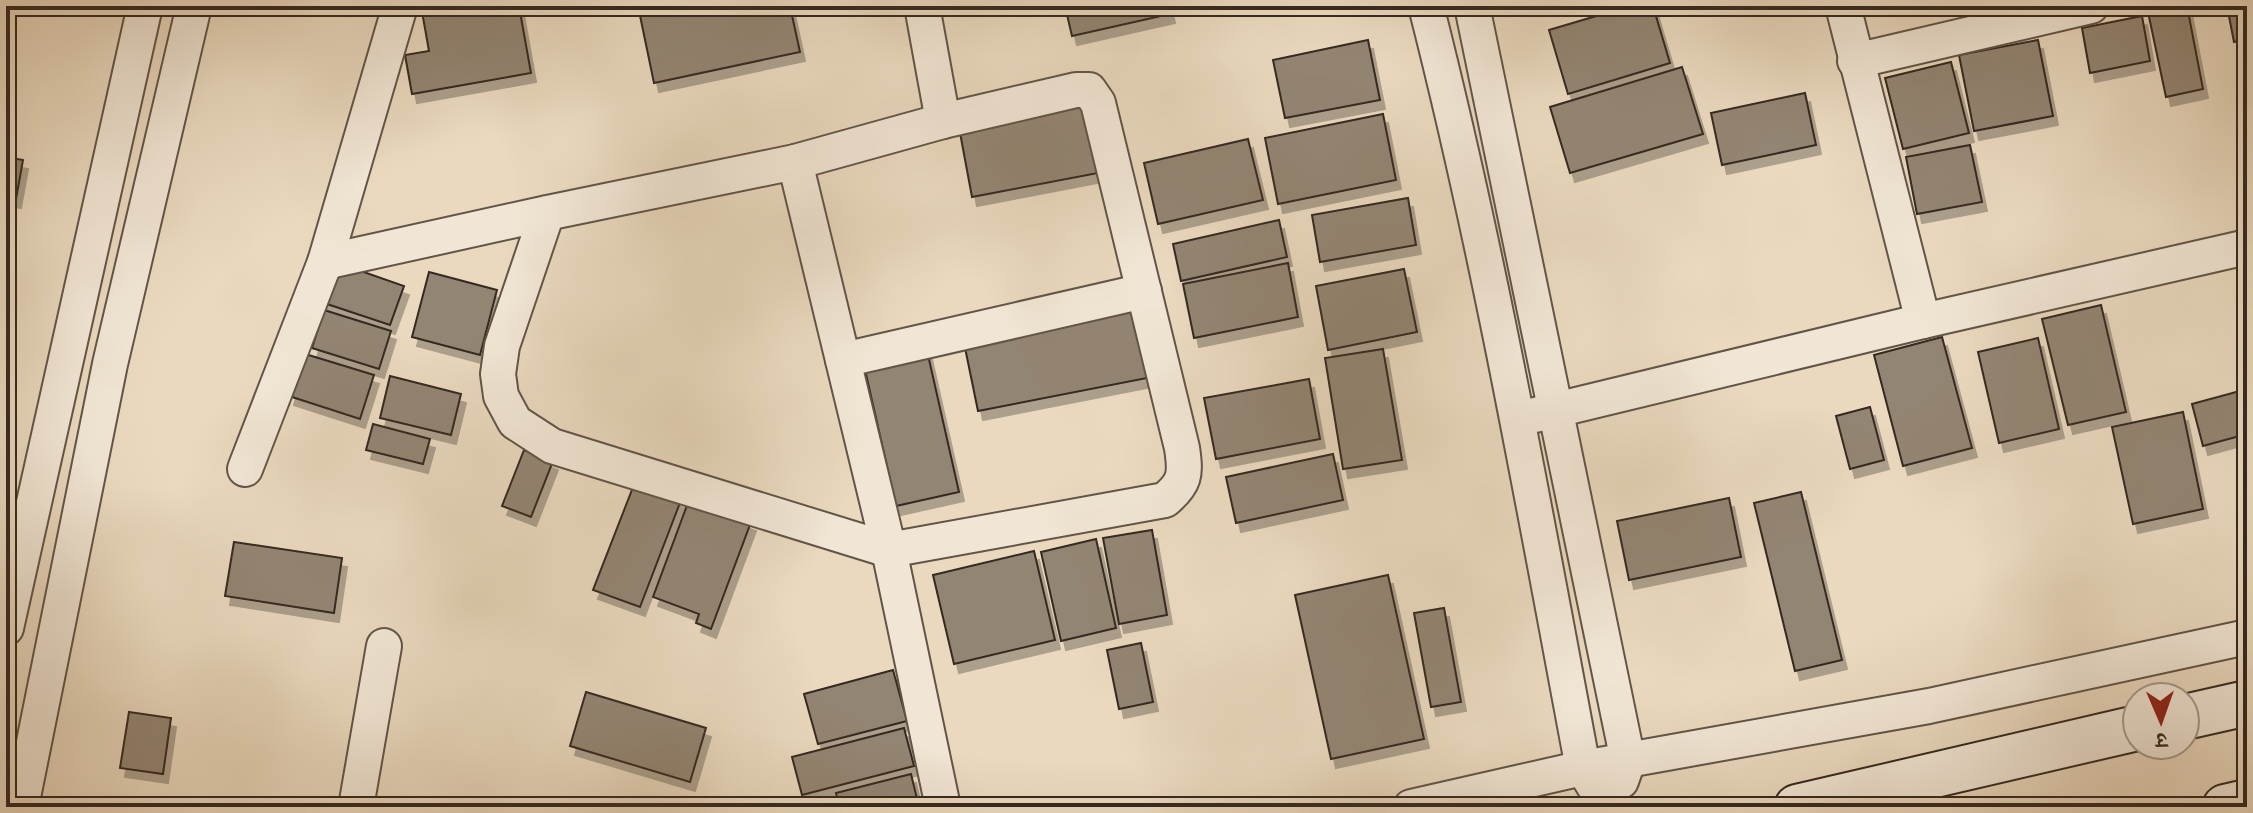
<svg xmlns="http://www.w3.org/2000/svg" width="2253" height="813" viewBox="0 0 2253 813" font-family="'Sorts Mill Goudy','Noto Serif Devanagari',serif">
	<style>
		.building { fill: #938573; stroke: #352920; stroke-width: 2; filter: url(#shadow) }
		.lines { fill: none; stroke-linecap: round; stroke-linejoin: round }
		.minor-casing { stroke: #625548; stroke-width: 38 }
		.secondary-casing { stroke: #352920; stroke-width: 48 }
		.minor { stroke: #f1e6d5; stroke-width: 34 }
		.secondary { stroke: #f1e6d5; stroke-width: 44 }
	</style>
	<defs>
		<filter id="shadow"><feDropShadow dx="5" dy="9" stdDeviation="0" flood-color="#0004"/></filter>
	</defs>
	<rect width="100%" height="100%" fill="#ead9bf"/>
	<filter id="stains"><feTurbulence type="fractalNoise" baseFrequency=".0025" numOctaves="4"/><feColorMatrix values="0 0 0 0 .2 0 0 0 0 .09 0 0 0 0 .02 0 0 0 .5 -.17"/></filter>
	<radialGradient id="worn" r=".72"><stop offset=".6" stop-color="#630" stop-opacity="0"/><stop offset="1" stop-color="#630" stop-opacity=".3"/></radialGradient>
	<!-- building -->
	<g class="building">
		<polygon points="421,6 519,6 531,73 412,94 405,55 429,51"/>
		<polygon points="638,6 790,6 800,52 654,83"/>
		<polygon points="1065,6 1168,6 1170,14 1072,36"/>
		<polygon points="1630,6 1653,6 1670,63 1568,94 1549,30"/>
		<polygon points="2179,6 2187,6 2203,89 2166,97 2148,12"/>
		<polygon points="2227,6 2247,6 2247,39 2234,42"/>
		<polygon points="2142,16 2150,61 2090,73 2082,28"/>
		<polygon points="1368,40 1380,100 1285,118 1273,60"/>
		<polygon points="2038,40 2053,116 1974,131 1959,55"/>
		<polygon points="1951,62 1969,133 1903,149 1885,78"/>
		<polygon points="1682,67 1703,134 1570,173 1550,107"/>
		<polygon points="1805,93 1816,145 1722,165 1711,113"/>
		<polygon points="1084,99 1098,173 972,197 958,122"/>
		<polygon points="1383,114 1396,180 1278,204 1265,138"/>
		<polygon points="1248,139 1263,200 1158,224 1144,163"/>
		<polygon points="1970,145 1982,202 1917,214 1906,157"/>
		<polygon points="6,157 23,160 16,199 6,197"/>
		<polygon points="1408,198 1416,245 1320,262 1312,215"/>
		<polygon points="1279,220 1287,257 1181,281 1173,244"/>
		<polygon points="335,262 404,286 390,325 321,302"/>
		<polygon points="1288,263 1298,317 1194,338 1183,284"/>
		<polygon points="1404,269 1417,332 1328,350 1316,286"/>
		<polygon points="429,272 497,290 480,355 412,337"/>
		<polygon points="1133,305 1147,378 978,411 963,338"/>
		<polygon points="2101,305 2126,412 2068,425 2042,319"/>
		<polygon points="324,310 391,331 379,369 312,348"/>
		<polygon points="1942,337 1972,448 1903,466 1874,355"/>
		<polygon points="2038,338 2059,429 1999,443 1978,352"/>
		<polygon points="926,346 959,492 896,506 863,361"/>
		<polygon points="1383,349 1402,460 1343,469 1325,358"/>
		<polygon points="302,353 374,375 360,419 289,396"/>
		<polygon points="390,376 461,394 451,435 380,418"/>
		<polygon points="1309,379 1320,439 1216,459 1204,398"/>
		<polygon points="2247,389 2247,434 2203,446 2192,404"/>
		<polygon points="1870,407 1884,460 1850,469 1836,416"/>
		<polygon points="2183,412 2203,509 2133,524 2112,427"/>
		<polygon points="373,424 430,439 423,464 366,450"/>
		<polygon points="524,450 553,461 531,517 502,506"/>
		<polygon points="1333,454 1343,500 1236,523 1226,477"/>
		<polygon points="635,482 681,500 640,607 593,590"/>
		<polygon points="1801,492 1842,660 1795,671 1754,503"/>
		<polygon points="1729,498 1741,557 1629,580 1617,521"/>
		<polygon points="689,500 751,522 711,629 696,623 699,614 653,597"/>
		<polygon points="1152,530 1167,615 1119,624 1103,538"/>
		<polygon points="1096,539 1116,628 1061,641 1041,552"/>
		<polygon points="234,542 342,558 334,613 225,596"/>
		<polygon points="1034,551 1055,640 954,664 933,575"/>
		<polygon points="1388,575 1424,739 1331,759 1295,595"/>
		<polygon points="1444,608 1461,702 1431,707 1414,613"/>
		<polygon points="1141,643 1153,702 1119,709 1107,650"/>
		<polygon points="893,670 907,721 818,744 804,694"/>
		<polygon points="586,692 706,728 690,782 570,746"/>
		<polygon points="129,712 171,718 163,774 120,768"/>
		<polygon points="904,728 914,766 802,795 792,757"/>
		<polygon points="911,774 919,807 839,807 836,793"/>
	</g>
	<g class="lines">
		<defs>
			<g id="minor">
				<polyline points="922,6 943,121"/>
				<path d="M1426 6C1490 257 1535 513 1583 768L1607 807"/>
				<polyline points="1472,6 1628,761 1621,781"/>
				<polyline points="1843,6 1923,321"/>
				<polyline points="1855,61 2091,6"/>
				<polyline points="795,162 889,550 943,807"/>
				<path d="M325 262 547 213 795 162 943 121 1076 90H1089L1098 103 1182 448C1186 475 1185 483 1165 500L889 550 552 446 515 422 501 396 498 374 502 346 547 213"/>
				<polyline points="843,360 1144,291"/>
				<polyline points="1535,415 1923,321 2247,247"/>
				<polyline points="245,469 325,262 400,6"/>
				<polyline points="6,628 145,6"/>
				<polyline points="21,807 110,364 194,6"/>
				<polyline points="356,807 384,646"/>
				<polyline points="1411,807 1583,768 1929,706 2247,637"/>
			</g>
			<g id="secondary">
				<polyline points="2185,717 2247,703"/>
				<polyline points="1797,807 2137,728"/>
				<polyline points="2225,807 2247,802"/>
			</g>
		</defs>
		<!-- minor casing -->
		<use href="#minor" class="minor-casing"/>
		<!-- secondary casing -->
		<use href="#secondary" class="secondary-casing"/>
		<!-- minor -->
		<use href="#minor" class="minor"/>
		<!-- secondary -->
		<use href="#secondary" class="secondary"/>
	</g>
	<!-- margin -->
	<rect width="2253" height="813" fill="none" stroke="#ead9bf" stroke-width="32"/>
	<rect x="8" y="8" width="2237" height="797" fill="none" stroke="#352920" stroke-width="4"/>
	<rect x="16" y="16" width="2221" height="781" fill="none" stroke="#352920" stroke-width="2"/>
	<!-- north arrow -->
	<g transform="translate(2161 721) rotate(178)"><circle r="38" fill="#f1e6d5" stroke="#a69a8d" stroke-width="2"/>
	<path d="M0-6L14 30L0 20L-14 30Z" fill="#8f2418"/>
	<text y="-12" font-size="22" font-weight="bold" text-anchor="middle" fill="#352920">उ</text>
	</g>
	<rect width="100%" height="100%" filter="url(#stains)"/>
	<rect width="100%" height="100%" fill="url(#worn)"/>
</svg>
